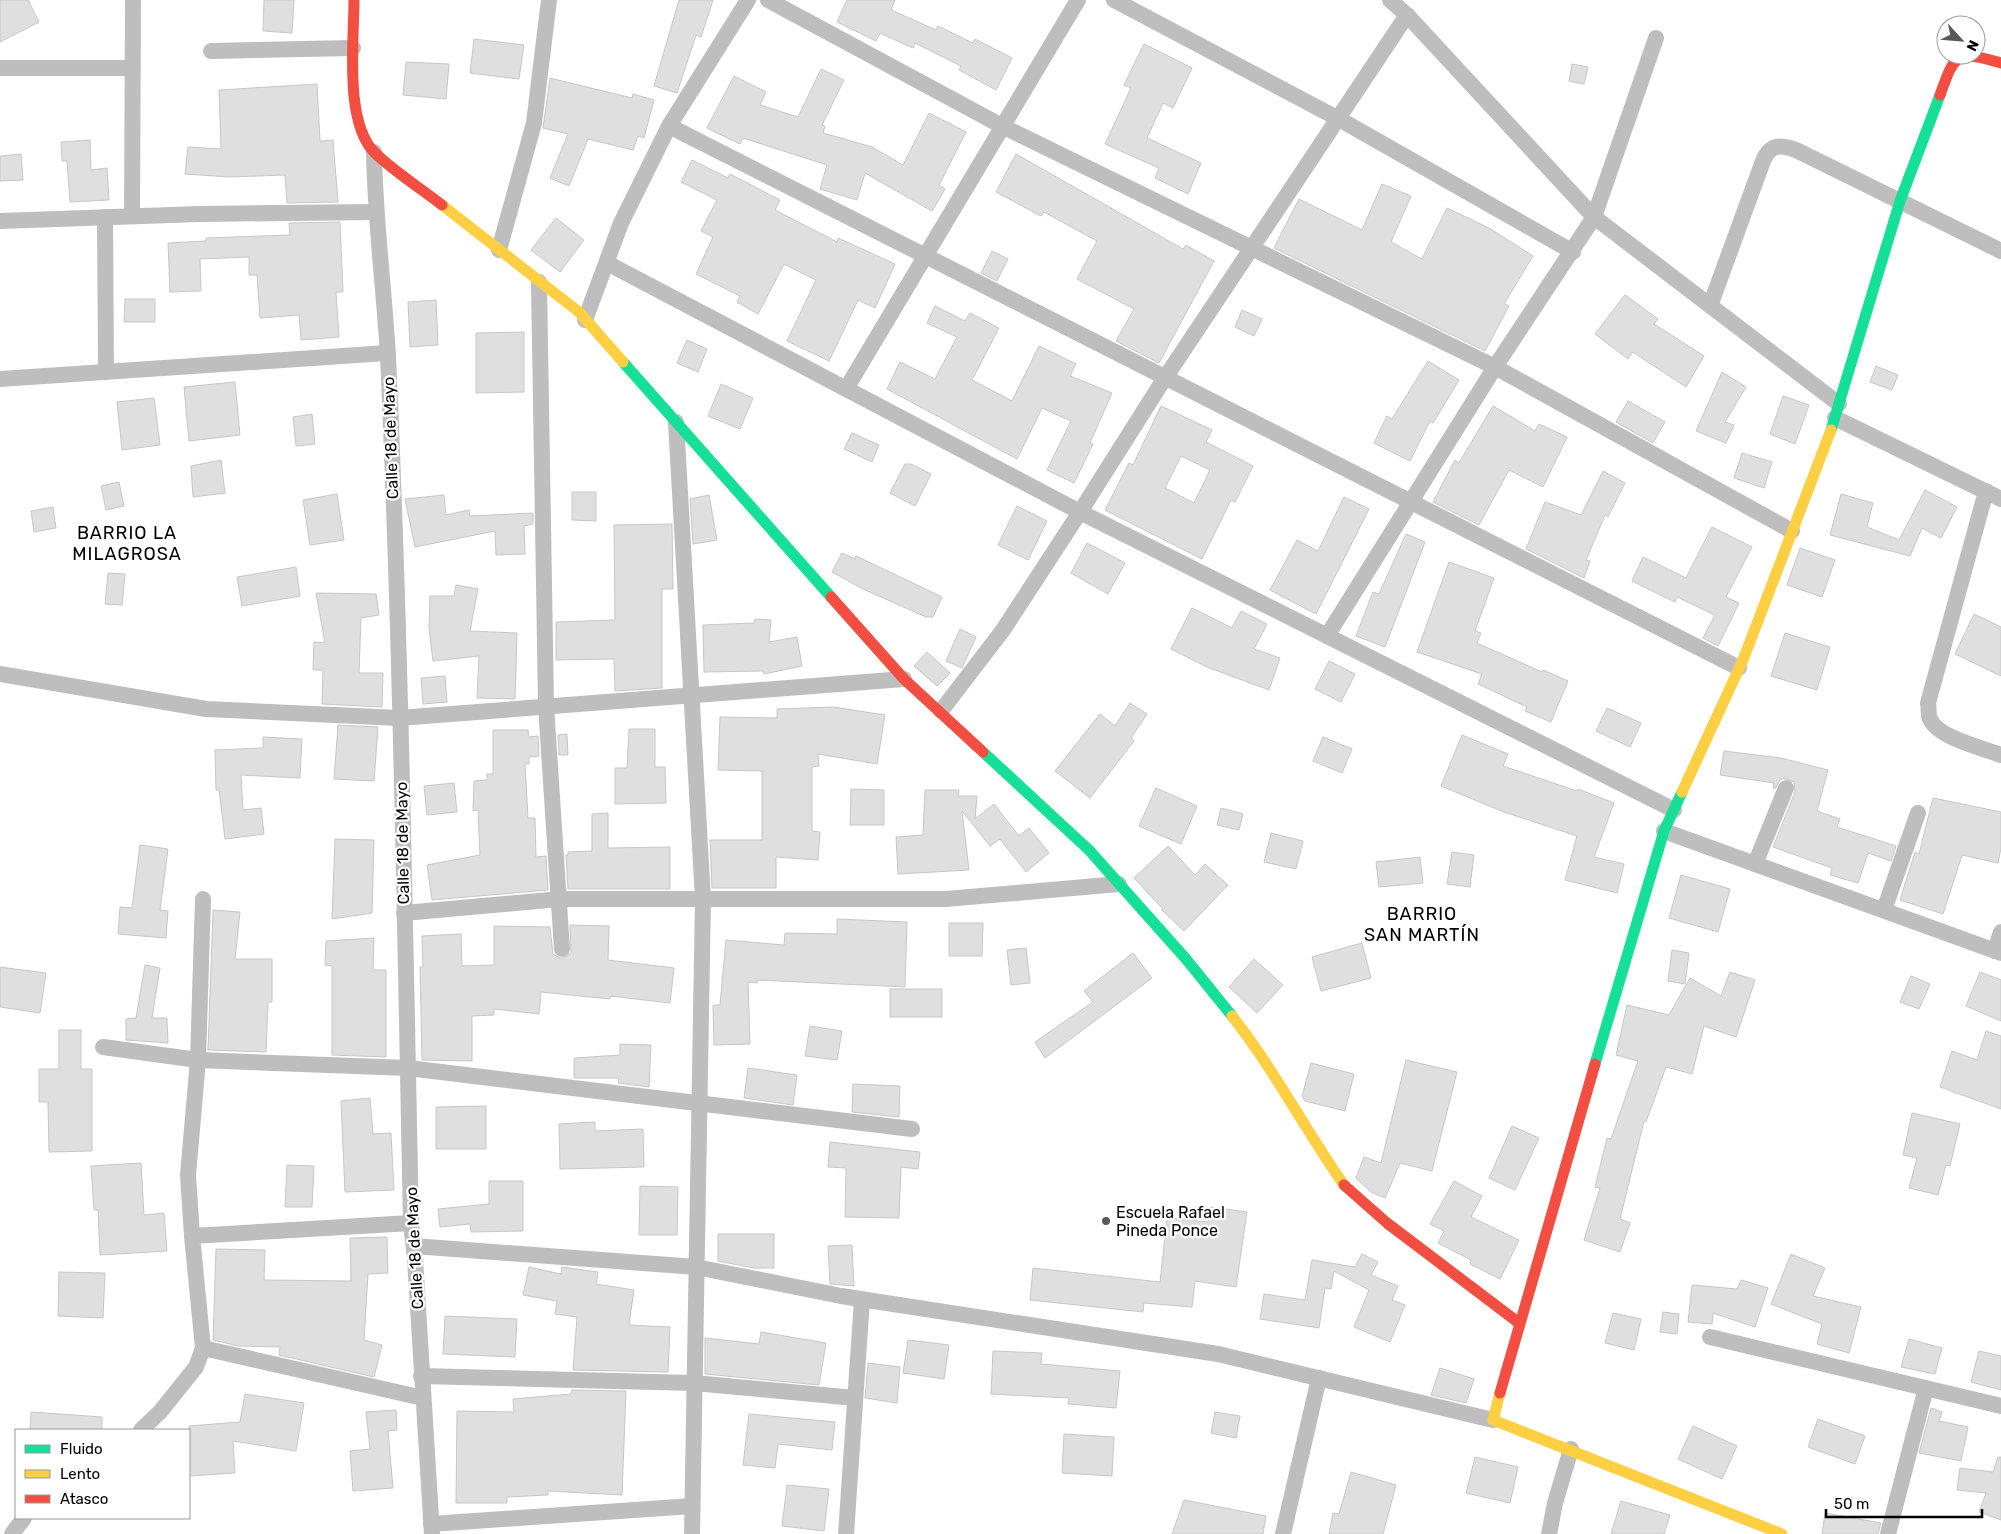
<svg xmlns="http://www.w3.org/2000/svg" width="2001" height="1534" viewBox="0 0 2001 1534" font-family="Rubik,sans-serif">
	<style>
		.building { fill: #dfdfdf; stroke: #c7c7c7; fill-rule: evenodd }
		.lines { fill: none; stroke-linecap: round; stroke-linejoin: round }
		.street { stroke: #bebebe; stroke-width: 16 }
		.fast { stroke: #16e098; stroke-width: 11 }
		.slow { stroke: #ffcf43; stroke-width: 11 }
		.jam { stroke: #f24e42; stroke-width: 11 }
		.poi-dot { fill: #595959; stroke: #fff; stroke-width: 2 }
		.labels { text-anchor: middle; stroke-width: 4.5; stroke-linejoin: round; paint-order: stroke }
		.street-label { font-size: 16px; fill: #000; stroke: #fff }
		.poi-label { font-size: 16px; fill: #000; stroke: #fff; text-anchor: start }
		.neighbourhood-label { font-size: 18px; letter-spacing: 1px; fill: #000; stroke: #fff }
	</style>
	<rect width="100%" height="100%" fill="#fff"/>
	<!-- building -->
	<g class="building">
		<polygon points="0,0 28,0 39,22 0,42"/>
		<polygon points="264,0 294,0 292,33 263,31"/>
		<polygon points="679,0 713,0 701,37 696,35 677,93 654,86"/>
		<polygon points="847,0 895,0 891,10 936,30 938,26 973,43 975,39 1012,58 996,90 959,70 961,66 915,43 913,48 880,33 876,41 837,22"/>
		<polygon points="474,39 524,45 519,79 470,73"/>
		<polygon points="1144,44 1192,68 1173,108 1163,103 1147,138 1201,163 1188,194 1155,178 1159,168 1105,144 1131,88 1124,85"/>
		<polygon points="406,62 449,64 446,99 403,95"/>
		<polygon points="1572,64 1588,67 1584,84 1569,81"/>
		<polygon points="821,69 844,80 822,125 825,126 823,133 872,147 903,165 929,113 966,132 939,185 945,189 932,211 865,173 857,200 820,189 827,165 743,138 740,144 707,128 734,76 766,92 760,105 798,117"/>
		<polygon points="550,78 632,98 633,94 654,100 644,138 638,136 633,150 588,139 569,186 550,178 568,134 543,128"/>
		<polygon points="317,84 320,141 333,140 338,202 287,203 285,175 230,177 185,174 188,147 221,149 219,90"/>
		<polygon points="90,140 91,170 107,168 109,200 70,202 67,161 62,161 61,142"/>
		<polygon points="21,154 23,180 0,181 0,156"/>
		<polygon points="1016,154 1183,249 1186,245 1214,261 1159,363 1116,341 1134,309 1077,279 1097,241 1044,212 1041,216 996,192"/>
		<polygon points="692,160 728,178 730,174 780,200 775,210 837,242 838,238 895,264 875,308 858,300 829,361 787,341 816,280 784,264 758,314 737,302 740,296 696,274 713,237 701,231 717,200 681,182"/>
		<polygon points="1382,184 1411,196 1391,242 1422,259 1447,208 1489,228 1533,256 1504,304 1509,306 1485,351 1274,248 1299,199 1362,230"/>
		<polygon points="556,218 584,240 560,272 531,250"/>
		<polygon points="340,222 343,292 336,292 339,337 301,340 299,315 260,318 257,275 249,275 249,257 200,259 201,291 170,292 168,243 206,241 206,238 290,235 289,223"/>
		<polygon points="992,251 1008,259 997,281 981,273"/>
		<polygon points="1625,295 1658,319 1654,324 1704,356 1686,387 1633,352 1628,359 1595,334"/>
		<polygon points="125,299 155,299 155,322 124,322"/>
		<polygon points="436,300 438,345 410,347 408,302"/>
		<polygon points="935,306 965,321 970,313 999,328 972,380 1012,401 1039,346 1076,364 1070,376 1112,393 1090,443 1093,444 1074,483 1047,470 1071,421 1042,408 1017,459 887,389 900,362 935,379 957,337 927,323"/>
		<polygon points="1242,310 1262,319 1254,336 1235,327"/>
		<polygon points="524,332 524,392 476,393 476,333"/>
		<polygon points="687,340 707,349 698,372 677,363"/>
		<polygon points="1428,361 1459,380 1433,423 1430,421 1410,461 1374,443 1387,416 1392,419"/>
		<polygon points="1876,366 1898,375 1892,390 1870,382"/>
		<polygon points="1722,372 1746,387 1725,422 1734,425 1726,443 1696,431"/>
		<polygon points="235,382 240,435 189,441 184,387"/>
		<polygon points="721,384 753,398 740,429 708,416"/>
		<polygon points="1783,396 1809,405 1795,444 1770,434"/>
		<polygon points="154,398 160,445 122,450 117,402"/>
		<polygon points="1628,401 1665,422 1653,443 1616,422"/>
		<path d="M1161 406 1212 430 1206 442 1253 466 1235 502 1231 500 1202 559 1105 510 1129 463 1133 465ZM1181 456 1210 470 1194 503 1165 488Z"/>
		<polygon points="1493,406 1535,431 1539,424 1567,437 1543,487 1509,470 1479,525 1433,502 1455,460 1459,463"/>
		<polygon points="312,414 315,444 296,446 293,417"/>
		<polygon points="852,433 879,445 872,462 844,449"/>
		<polygon points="1742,453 1772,462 1764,488 1734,478"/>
		<polygon points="221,460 225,493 193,497 191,466"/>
		<polygon points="905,464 911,464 931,474 915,506 890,493"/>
		<polygon points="1603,471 1625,483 1608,517 1605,515 1586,560 1590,561 1584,578 1526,549 1545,502 1581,515"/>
		<polygon points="119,482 124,506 106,510 101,486"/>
		<polygon points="1925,490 1957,507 1941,538 1922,528 1910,556 1830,535 1841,494 1873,503 1867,527 1899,540"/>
		<polygon points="572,492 596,492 596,521 572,520"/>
		<polygon points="337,494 344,540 310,545 303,500"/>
		<polygon points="444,495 446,515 469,510 470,516 533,513 533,524 524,526 525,554 496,555 495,531 415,547 405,499"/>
		<polygon points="709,495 717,540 693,544 690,499"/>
		<polygon points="1344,497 1369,509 1316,614 1270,590 1297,540 1318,551"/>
		<polygon points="1017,506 1047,521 1028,560 998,545"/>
		<polygon points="53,507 56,528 34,532 31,511"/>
		<polygon points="672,524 673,589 662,589 662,688 615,691 614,659 556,660 556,622 615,620 614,525"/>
		<polygon points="1712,527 1752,547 1726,597 1739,603 1718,646 1703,638 1715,615 1677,597 1675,602 1632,581 1643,557 1686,578"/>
		<polygon points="1406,534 1425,542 1385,647 1356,636 1373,592 1379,594"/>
		<polygon points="1087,543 1125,563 1108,594 1071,573"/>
		<polygon points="1800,548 1835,560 1822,597 1787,585"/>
		<polygon points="842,553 855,559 856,556 942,597 933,617 926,617 863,589 832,572"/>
		<polygon points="1449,562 1494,578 1475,631 1481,633 1477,643 1542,672 1543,670 1568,681 1551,722 1525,711 1527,707 1478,684 1482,674 1417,652"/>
		<polygon points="296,567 300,596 242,606 237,577"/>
		<polygon points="108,573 125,574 122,605 105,604"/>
		<polygon points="456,585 478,589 470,631 517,633 515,699 477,698 479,656 433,661 429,628 430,596 454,596"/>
		<polygon points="316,593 376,594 379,615 361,618 359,673 383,673 382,707 322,704 323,670 313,670 314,642 325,643"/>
		<polygon points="1192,608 1232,628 1241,611 1267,624 1254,649 1280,658 1269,690 1207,667 1171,649"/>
		<polygon points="1974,614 2001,627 2001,676 1955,654"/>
		<polygon points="755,619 771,620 769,642 797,637 802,666 764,674 763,671 704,672 703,625 754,623"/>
		<polygon points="960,629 976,637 962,668 946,661"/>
		<polygon points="1785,633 1830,647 1817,690 1771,676"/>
		<polygon points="927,652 950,673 937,686 914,666"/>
		<polygon points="1329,661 1355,674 1341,702 1315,689"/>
		<polygon points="445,676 447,702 423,704 421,678"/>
		<polygon points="1130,703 1147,714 1131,738 1134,741 1090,798 1055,771 1100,714 1115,726"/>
		<polygon points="833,707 885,715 877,764 818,754 819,766 812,767 812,831 820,832 818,860 776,857 776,888 712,888 710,840 762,840 762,771 718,770 720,717 777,718 777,709"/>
		<polygon points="1607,708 1641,723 1630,747 1596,731"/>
		<polygon points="338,725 378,727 374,781 334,779"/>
		<polygon points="629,729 655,729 655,767 665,767 666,803 615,804 615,768 627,768"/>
		<polygon points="493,730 528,730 529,737 538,736 539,756 529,757 529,764 525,764 528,818 535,818 536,857 546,856 548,890 432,900 427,865 480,855 478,810 473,811 474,781 487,780 487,774 493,774"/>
		<polygon points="567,734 568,755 559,755 558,735"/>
		<polygon points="1462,735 1508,754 1503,766 1577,791 1578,789 1614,803 1594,857 1624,864 1617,893 1565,880 1577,836 1504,812 1441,786"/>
		<polygon points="263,737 302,739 300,778 241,775 243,810 261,808 264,834 225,839 219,790 216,790 215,750 263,748"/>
		<polygon points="1323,737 1352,749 1342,773 1313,761"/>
		<polygon points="1724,751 1781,758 1828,770 1817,811 1840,819 1837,827 1896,846 1891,861 1868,853 1858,883 1830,875 1832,868 1773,847 1795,792 1794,782 1784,778 1780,780 1775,789 1773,788 1774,783 1720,775"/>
		<polygon points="454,783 457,812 427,815 424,786"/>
		<polygon points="1156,788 1197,806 1181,844 1139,826"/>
		<polygon points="851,789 884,790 884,825 850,825"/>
		<polygon points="925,790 959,790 958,796 977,796 975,819 994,804 1019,836 1029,828 1049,853 1026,872 1000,839 990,846 962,811 969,870 898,874 896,837 923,835"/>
		<polygon points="1933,798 2001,812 2001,848 1998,863 1962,855 1943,914 1900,900 1915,852 1919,854"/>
		<polygon points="1221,808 1243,814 1239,830 1217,825"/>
		<polygon points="608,813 608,848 670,847 670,889 568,889 566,855 568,855 568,852 592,851 592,814"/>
		<polygon points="1271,833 1303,841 1296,869 1264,862"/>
		<polygon points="335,839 374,840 372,913 332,919"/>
		<polygon points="140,845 168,849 160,910 168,911 166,938 118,934 120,907 132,908"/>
		<polygon points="1168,846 1195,875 1205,864 1228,885 1184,931 1162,910 1163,909 1134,878"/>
		<polygon points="1452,852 1474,855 1470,887 1447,884"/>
		<polygon points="1420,857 1423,883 1379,887 1376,862"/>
		<polygon points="1681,875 1730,889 1718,932 1669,918"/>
		<polygon points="213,910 240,912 235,959 272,959 272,1002 268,1002 266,1052 208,1050"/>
		<polygon points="837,919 907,922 905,987 757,980 757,983 748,982 750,1044 714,1045 713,1005 720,1005 726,940 784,945 785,933 837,934"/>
		<polygon points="949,923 983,923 982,956 949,956"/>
		<polygon points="570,925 609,926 608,960 674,968 670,1003 610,996 610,999 541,992 539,1014 494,1009 494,1015 472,1016 472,1061 422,1060 420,967 423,967 422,936 461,934 462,966 494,965 494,926 550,927 553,954 562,959 571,953"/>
		<polygon points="374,938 373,970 386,970 386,1057 332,1055 332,966 325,965 326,941"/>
		<polygon points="1362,943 1371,978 1321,991 1312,957"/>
		<polygon points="1026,948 1030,983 1011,985 1007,950"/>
		<polygon points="1672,950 1689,953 1685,984 1668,981"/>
		<polygon points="1133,953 1152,978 1045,1058 1035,1042 1093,1002 1084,991"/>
		<polygon points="1254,959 1283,985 1257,1013 1229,987"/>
		<polygon points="145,965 160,968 152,1018 167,1018 168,1043 126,1040 126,1019 136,1018"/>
		<polygon points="0,967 46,973 40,1013 0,1007"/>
		<polygon points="1730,972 1755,980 1736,1037 1704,1026 1692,1074 1666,1067 1646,1122 1644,1121 1620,1219 1630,1223 1620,1252 1584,1240 1600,1188 1595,1187 1607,1138 1611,1139 1638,1061 1616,1055 1627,1005 1669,1015 1690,978 1721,996"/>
		<polygon points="1980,972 2001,980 2001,1021 1966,1006"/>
		<polygon points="1911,976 1930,984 1919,1009 1900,1002"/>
		<rect x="890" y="989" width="52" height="28"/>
		<polygon points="810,1026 842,1031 837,1060 805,1056"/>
		<polygon points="59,1030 81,1030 81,1069 92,1069 92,1151 49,1152 48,1102 39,1102 39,1069 59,1069"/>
		<polygon points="1986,1031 2001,1036 2001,1109 1940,1087 1952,1051 1977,1060"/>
		<polygon points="620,1044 651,1045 649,1087 618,1083 619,1078 574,1078 574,1058 620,1055"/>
		<polygon points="1406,1060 1457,1072 1432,1171 1400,1163 1385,1198 1371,1192 1356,1178 1364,1157 1381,1163"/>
		<polygon points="1311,1063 1354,1074 1345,1111 1305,1101 1302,1096"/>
		<polygon points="748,1068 797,1075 793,1105 744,1098"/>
		<polygon points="853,1084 900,1086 899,1117 852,1112"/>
		<polygon points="370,1098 373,1134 391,1133 394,1190 345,1192 341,1101"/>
		<polygon points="486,1106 486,1149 436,1149 436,1107"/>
		<polygon points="1912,1113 1960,1124 1950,1166 1946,1165 1938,1195 1909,1188 1917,1158 1903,1155"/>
		<polygon points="595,1122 595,1131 643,1129 644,1167 560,1169 559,1124"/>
		<polygon points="1512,1126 1539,1138 1515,1190 1489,1178"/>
		<polygon points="830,1142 920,1152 918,1169 901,1167 899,1218 845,1217 846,1168 828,1167"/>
		<polygon points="141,1163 144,1215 164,1213 167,1251 100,1255 98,1210 94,1210 91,1166"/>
		<polygon points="287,1165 314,1166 312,1207 285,1207"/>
		<polygon points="489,1181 523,1181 523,1231 471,1232 470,1224 440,1227 438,1209 489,1204"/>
		<polygon points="1454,1181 1482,1196 1471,1217 1519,1240 1500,1279 1470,1264 1471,1260 1438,1243 1444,1231 1430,1224"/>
		<polygon points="640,1186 678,1187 677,1235 639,1235"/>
		<polygon points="1210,1207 1247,1212 1236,1287 1195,1281 1192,1307 1144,1303 1143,1312 1030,1300 1033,1268 1160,1282 1167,1218 1208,1222"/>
		<polygon points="718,1234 774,1234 774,1268 754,1268 718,1261"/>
		<polygon points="387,1237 388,1273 368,1274 364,1340 382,1345 374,1377 279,1355 280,1347 238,1346 213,1340 216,1249 265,1250 264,1280 351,1281 350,1238"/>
		<polygon points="852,1245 854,1286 830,1284 828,1246"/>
		<polygon points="1362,1254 1378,1262 1371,1275 1398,1286 1392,1300 1405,1305 1390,1342 1354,1327 1369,1290 1334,1271 1331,1289 1325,1288 1319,1328 1260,1319 1264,1294 1305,1300 1312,1260 1355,1267"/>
		<polygon points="1791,1254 1825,1268 1813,1296 1861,1307 1849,1353 1817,1344 1822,1324 1771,1304"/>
		<polygon points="529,1267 561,1274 562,1267 598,1272 596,1284 634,1290 629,1325 670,1327 668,1372 573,1370 577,1317 555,1314 557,1301 523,1295"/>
		<polygon points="59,1272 105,1273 103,1318 58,1316"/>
		<polygon points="1741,1280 1768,1288 1755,1327 1713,1313 1712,1324 1688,1322 1692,1285 1737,1289"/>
		<polygon points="1663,1312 1679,1314 1677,1334 1660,1332"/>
		<polygon points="1613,1313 1641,1319 1634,1350 1605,1343"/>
		<polygon points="445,1316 517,1319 515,1357 443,1354"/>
		<polygon points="761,1332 826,1343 819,1385 705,1374 705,1338 759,1344"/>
		<polygon points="1909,1339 1942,1348 1935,1374 1901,1367"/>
		<polygon points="908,1340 949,1345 944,1379 903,1373"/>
		<polygon points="993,1351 1042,1353 1041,1364 1120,1371 1116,1408 1068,1404 1069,1398 991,1394"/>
		<polygon points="1979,1351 2001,1356 2001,1390 1971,1382"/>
		<polygon points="868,1363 900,1367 897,1403 865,1398"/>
		<polygon points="1440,1368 1474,1379 1466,1403 1431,1395"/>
		<polygon points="572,1390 626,1391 622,1495 548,1491 548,1495 507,1497 507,1503 456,1503 457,1411 514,1412 513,1399 571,1394"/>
		<polygon points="245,1394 304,1403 296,1451 233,1441 235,1473 189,1476 189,1426 240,1422"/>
		<polygon points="1931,1408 1942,1412 1939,1421 1968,1427 1961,1461 1919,1453"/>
		<polygon points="396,1410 397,1430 388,1431 393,1488 353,1491 350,1451 370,1449 366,1412"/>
		<polygon points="31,1412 102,1417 102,1430 30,1430"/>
		<polygon points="1215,1412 1240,1416 1236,1438 1211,1433"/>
		<polygon points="749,1414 835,1422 832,1450 778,1444 775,1468 743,1465"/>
		<polygon points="1818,1419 1865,1436 1855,1464 1808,1447"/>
		<polygon points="1693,1426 1737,1446 1722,1479 1678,1459"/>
		<polygon points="1064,1434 1114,1437 1112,1476 1062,1473"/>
		<polygon points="1475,1457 1518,1467 1510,1503 1466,1493"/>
		<polygon points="1998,1457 2001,1457 2001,1520 1979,1512 1986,1493 1957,1490 1960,1468 1993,1472"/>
		<polygon points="1351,1472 1396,1485 1383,1534 1329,1534 1333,1513 1339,1514"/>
		<polygon points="787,1485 829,1489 824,1531 782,1526"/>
		<polygon points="1184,1500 1266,1516 1263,1534 1172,1534"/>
		<polygon points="1621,1501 1670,1515 1664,1534 1611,1534"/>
		<polygon points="1825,1513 1881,1523 1878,1534 1822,1534"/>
	</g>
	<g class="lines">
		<!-- street -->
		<g class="street">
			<polyline points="768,0 1002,126 1495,367 1792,531"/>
			<polyline points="1114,0 1339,119 1573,252"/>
			<polyline points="1390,0 1407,15 1594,217 1839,404"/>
			<polyline points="1407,15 1159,387 1080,512 1674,810"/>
			<polyline points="211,51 353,48"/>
			<polyline points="0,68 131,68"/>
			<polyline points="669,126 1739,668"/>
			<path d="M374 152C375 220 384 288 388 356 401 645 405 934 411 1223L415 1259 432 1534"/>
			<polyline points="132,216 133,0"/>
			<polyline points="105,217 106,372"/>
			<polyline points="0,221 199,214 375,212"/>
			<polyline points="499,250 534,123 549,0"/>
			<polyline points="607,263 1080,512 1003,630 941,711"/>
			<polyline points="539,282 546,706 562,949"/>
			<path d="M1710 306 1763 161C1770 144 1780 144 1796 150L2001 251"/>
			<polyline points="585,320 621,223 669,126 748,0"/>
			<polyline points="0,379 387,353"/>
			<polyline points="846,389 1078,0"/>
			<polyline points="1835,418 2001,499"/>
			<polyline points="676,422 703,899 692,1534"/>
			<path d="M1986 491 1928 703C1929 708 1928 715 1930 719 1938 738 1983 748 2001 755"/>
			<polyline points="1327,636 1495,367 1594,217 1656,38"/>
			<polyline points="0,674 206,709 399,718 904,679"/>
			<polyline points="1664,831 2001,953"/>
			<polyline points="1755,864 1786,788"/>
			<polyline points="1884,910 1918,813"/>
			<polyline points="404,913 560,899 946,899 1119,884"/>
			<polyline points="1995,951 2001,932"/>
			<polyline points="103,1047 198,1060 408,1068 912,1129"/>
			<polyline points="192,1236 188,1175 198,1060 203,899"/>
			<polyline points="414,1246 696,1267 841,1296 1218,1354 1493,1420"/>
			<polyline points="1710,1337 2001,1406"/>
			<polyline points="203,1348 423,1398"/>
			<polyline points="421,1376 694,1383 855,1398"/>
			<polyline points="141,1430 160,1412 196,1367 203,1348 192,1236 411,1223"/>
			<polyline points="431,1524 692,1506"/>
			<polyline points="12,1534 24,1518"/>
			<polyline points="846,1534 862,1300"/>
			<polyline points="1283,1534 1319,1378"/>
			<polyline points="1549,1534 1555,1503 1571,1449"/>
			<polyline points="1888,1534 1926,1388"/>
		</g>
		<!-- fast -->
		<g class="fast">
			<polyline points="623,362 831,597"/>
			<polyline points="1831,430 1900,201 1940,95"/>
			<polyline points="983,752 1089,850 1186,959 1232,1016"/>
			<polyline points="1595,1064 1664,831 1682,792"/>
		</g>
		<!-- slow -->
		<g class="slow">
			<polyline points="442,205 579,312 623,362"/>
			<polyline points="1682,792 1743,660 1831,430"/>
			<path d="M1232 1016C1274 1069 1305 1130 1344 1185"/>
			<polyline points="1500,1393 1493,1420 1782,1534"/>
		</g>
		<!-- jam -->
		<g class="jam">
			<path d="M354 0C354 41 344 123 375 153 395 172 420 188 442 205"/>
			<path d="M1940 95C1955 53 1956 50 2001 63"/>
			<polyline points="831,597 904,679 983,752"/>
			<polyline points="1344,1185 1387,1223 1519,1323"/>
			<polyline points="1500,1393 1595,1064"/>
		</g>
	</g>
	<!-- markers -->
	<circle class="poi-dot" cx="1106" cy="1221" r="5"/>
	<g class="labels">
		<!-- street labels -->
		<g class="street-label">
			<text transform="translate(390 438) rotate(-92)" y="6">Calle 18 de Mayo</text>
			<text transform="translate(402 843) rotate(-91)" y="6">Calle 18 de Mayo</text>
			<text transform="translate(414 1248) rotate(-93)" y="6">Calle 18 de Mayo</text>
		</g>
		<!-- poi labels -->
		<g class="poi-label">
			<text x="1116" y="1218">Escuela Rafael<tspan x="1116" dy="18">Pineda Ponce</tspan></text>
		</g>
		<!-- neighbourhood labels -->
		<g class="neighbourhood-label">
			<text x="127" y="539">BARRIO LA<tspan x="127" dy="21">MILAGROSA</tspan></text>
			<text x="1422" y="920">BARRIO<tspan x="1422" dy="21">SAN MARTÍN</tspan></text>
		</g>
	</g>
	<!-- legend -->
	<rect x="15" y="1429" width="175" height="90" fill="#ffffff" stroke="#999999"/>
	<rect x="25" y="1445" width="25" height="8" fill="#16e098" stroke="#999999"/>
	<text x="60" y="1454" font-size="15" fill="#000000">Fluido</text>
	<rect x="25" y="1470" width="25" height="8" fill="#ffcf43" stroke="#999999"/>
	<text x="60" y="1479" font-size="15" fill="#000000">Lento</text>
	<rect x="25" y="1495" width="25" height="8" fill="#f24e42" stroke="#999999"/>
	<text x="60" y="1504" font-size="15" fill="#000000">Atasco</text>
	<!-- north arrow -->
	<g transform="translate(1961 40) rotate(116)"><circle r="24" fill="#ffffff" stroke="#999999"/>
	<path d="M0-4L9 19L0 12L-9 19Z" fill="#595959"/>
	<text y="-8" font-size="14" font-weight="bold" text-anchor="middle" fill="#000000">N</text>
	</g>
	<!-- scale -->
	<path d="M1826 1509v8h156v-8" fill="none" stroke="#000000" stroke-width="2.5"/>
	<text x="1834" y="1509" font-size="15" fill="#000000" stroke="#ffffff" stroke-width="4" paint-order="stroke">50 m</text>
</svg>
